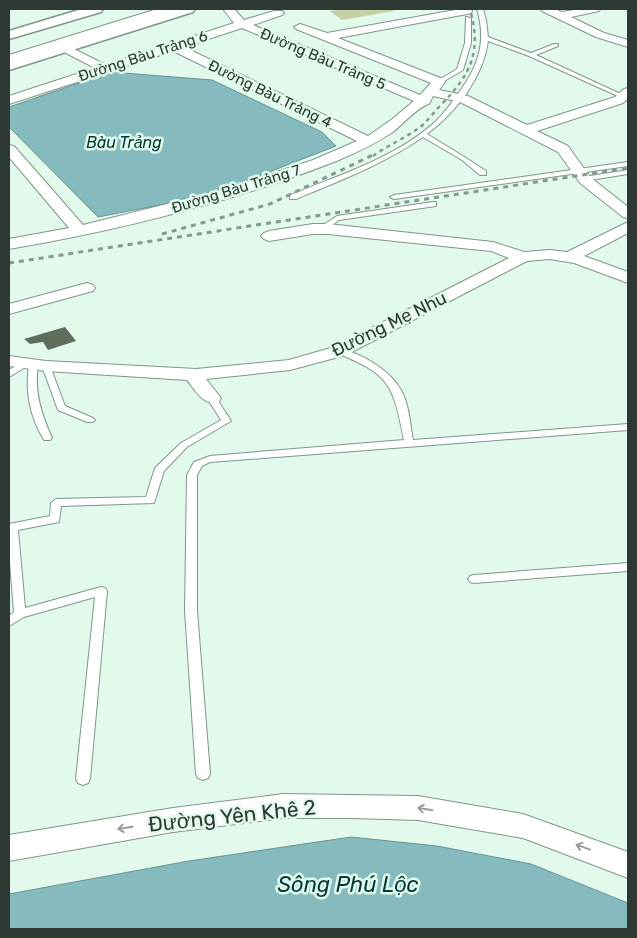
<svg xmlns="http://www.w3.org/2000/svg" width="637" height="938" viewBox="0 0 637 938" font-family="Rubik,sans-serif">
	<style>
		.green { fill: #c6d0a7 }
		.water { fill: #85bbbe; stroke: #6b9494 }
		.building { fill: #5f6e5c }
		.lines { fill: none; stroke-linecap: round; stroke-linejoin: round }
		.service-casing { stroke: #7f9688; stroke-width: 2 }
		.minor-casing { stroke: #7f9688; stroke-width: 2 }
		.tertiary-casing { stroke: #7f9688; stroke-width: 3 }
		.primary-casing { stroke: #7f9688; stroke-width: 2 }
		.service { fill: #fff; fill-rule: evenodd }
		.minor { fill: #fff; fill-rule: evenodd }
		.tertiary { fill: #fff; fill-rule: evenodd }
		.primary { fill: #fff; fill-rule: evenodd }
		.rail-far1 { stroke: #87998e; stroke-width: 2.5; stroke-dasharray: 4 4; stroke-linecap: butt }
		.rail { stroke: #87998e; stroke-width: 3; stroke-dasharray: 5 5; stroke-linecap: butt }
		.oneway { stroke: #979c99 }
		.labels { text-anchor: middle; stroke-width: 5; stroke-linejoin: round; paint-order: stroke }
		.far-street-label { font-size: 15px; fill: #2f3933; stroke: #e1faeb }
		.far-water-label { font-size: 16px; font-style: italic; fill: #01383a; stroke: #e1faeb }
		.street-label { font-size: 18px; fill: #2f3933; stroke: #e1faeb }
		.near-street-label { font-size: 21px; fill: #2f3933; stroke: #e1faeb }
		.near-water-label { font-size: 22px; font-style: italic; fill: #01383a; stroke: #e1faeb }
	</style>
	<rect width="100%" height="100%" fill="#e1faeb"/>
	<!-- green -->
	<polygon class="green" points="342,9 391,9 394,11 342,20 330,11"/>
	<!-- water -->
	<g class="water">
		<polygon points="111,72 212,80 322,132 336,146 228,188 165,204 98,217 9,127 9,107"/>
		<polygon points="351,837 437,846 531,864 628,903 628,929 9,929 9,894 189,861"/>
	</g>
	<!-- building -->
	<polygon class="building" points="65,327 76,341 48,350 43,342 30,344 24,339"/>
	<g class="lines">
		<defs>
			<g id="service">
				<path d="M477 9H483L486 20 488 37 531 53 554 44H558V46L536 55 625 96 620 97 529 56 488 41C483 78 456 112 427 134L466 158 486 171V175H480L462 160 423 137C384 164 339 181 296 199H290V195C338 176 399 156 436 121 446 111 454 100 462 88 480 63 486 39 477 9Z"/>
				<polygon points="466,17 471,18 471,43 463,70 441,83 437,83 437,81 457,69 465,43"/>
				<polygon points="628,162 628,166 394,199 390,197 394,195"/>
				<polygon points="628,170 628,174 584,181 580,179 584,177"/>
				<polygon points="433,202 436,202 436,206 339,220 324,231 318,231 317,229 337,216"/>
				<path d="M340 348C363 355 389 369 401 390 409 404 410 424 413 440L628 424V430L210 462 202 466 197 475V611L210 774 208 778 203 780 198 778 196 774 185 611 187 475 194 462 210 456 404 440C393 385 391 375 337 353L336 351 337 349Z"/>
				<path d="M27 360 37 362 38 364C34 392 41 413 52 438L50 440H44C30 417 25 392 29 365L9 377V370Z"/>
				<polygon points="46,363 50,366 65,406 93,418 95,420 93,422 87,422 58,410 42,366"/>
				<polygon points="212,395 215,396 231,421 187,447 164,471 154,503 61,506 59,522 18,530 25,608 101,587 105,588 107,591 90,779 88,783 83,785 78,783 76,779 95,597 24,617 9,626 9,616 14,612 9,550 9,524 50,516 51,503 56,499 146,497 155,468 181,443 221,420 207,398"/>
				<polygon points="628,563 628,571 474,583 470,582 468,579 470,576 474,575"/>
			</g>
			<g id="minor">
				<path d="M223 9H234L244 20 274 11H282L284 13 282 15 253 25 420 95 431 83 296 29 294 27 300 24 327 33 461 9H471L472 11 471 13 467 14 338 38 443 79 445 82 439 90 468 96 527 125 615 97 624 89 628 88V98L623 103 537 131 568 146 590 177 628 207V218L623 217 580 183 558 152 460 102 433 96 429 104C419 106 402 125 393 132 376 143 358 152 339 160 233 202 120 230 9 249V239L69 228 9 157V145L14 146 83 225 215 192 313 160 357 141 173 51 9 104V96L95 68 62 51 60 49 62 47H70L106 65 234 23ZM242 28 414 101 391 120 368 136 184 47Z"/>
				<polygon points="541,9 554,9 562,12 580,9 600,9 599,11 571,17 604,33 628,40 628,47 596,37 542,11"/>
				<path d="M628 222V233L584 256 628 272V283L574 263 550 259 527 261 346 355 290 370 206 379 221 398 219 402C203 406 196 391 187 380L46 371 9 366V356L46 361 196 369 289 360 334 347 509 258 491 251 471 249 328 234H313L269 241 264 239 261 236 264 233 269 231 313 224H328L493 242 524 252 550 250 567 252Z"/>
				<polygon points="87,283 93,285 95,288 93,291 9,314 9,304"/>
				<polygon points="283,794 418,796 523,814 628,852 628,878 523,838 418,820 352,818 283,818 173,832 9,861 9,835 173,808"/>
			</g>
			<g id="tertiary">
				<polygon points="82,9 103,9 101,12 9,39 9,31"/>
				<polygon points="175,9 195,9 193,12 9,70 9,61"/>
			</g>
			<polygon id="primary" points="157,9 180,9 177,12 9,65 9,55"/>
		</defs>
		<!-- service casing -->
		<use href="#service" class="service-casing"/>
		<!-- minor casing -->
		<use href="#minor" class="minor-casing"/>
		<!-- tertiary casing -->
		<use href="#tertiary" class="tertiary-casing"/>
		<!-- primary casing -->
		<use href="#primary" class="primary-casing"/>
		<!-- service -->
		<use href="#service" class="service"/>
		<!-- minor -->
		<use href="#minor" class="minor"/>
		<!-- tertiary -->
		<use href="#tertiary" class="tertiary"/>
		<!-- primary -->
		<use href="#primary" class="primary"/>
		<!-- rail-far1 -->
		<path class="rail-far1" d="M373 156C387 146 405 138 419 128 427 122 433 113 440 106 471 74 482 53 470 9"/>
		<!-- rail -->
		<g class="rail">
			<polyline points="162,234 270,204 375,154"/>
			<polyline points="9,263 628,168"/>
		</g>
	</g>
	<!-- one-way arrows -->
	<defs><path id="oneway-shaft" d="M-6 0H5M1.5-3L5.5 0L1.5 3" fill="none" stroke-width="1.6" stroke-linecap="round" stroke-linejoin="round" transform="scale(1.25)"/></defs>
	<g class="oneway">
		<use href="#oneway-shaft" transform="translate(425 809) rotate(-171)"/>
		<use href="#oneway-shaft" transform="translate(125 828) rotate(170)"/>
		<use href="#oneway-shaft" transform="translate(583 847) rotate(-160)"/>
	</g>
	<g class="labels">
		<!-- far-street labels -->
		<g class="far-street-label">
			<text transform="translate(143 56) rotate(-18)" y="5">Đường Bàu Trảng 6</text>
			<text transform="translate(323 59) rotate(23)" y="5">Đường Bàu Trảng 5</text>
			<text transform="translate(270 94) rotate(26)" y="5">Đường Bàu Trảng 4</text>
			<text transform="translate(236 189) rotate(-17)" y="5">Đường Bàu Trảng 7</text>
		</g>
		<!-- far-water labels -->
		<g class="far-water-label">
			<text x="124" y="148">Bàu Trảng</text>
		</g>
		<!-- street labels -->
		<g class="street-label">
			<text transform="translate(389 324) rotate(-26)" y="6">Đường Mẹ Nhu</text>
		</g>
		<!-- near-street labels -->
		<g class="near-street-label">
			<text transform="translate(232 816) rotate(-6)" y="7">Đường Yên Khê 2</text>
		</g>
		<!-- near-water labels -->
		<g class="near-water-label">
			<text x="348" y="892">Sông Phú Lộc</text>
		</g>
	</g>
	<!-- border -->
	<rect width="637" height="938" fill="none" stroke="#2f3933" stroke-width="20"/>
</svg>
